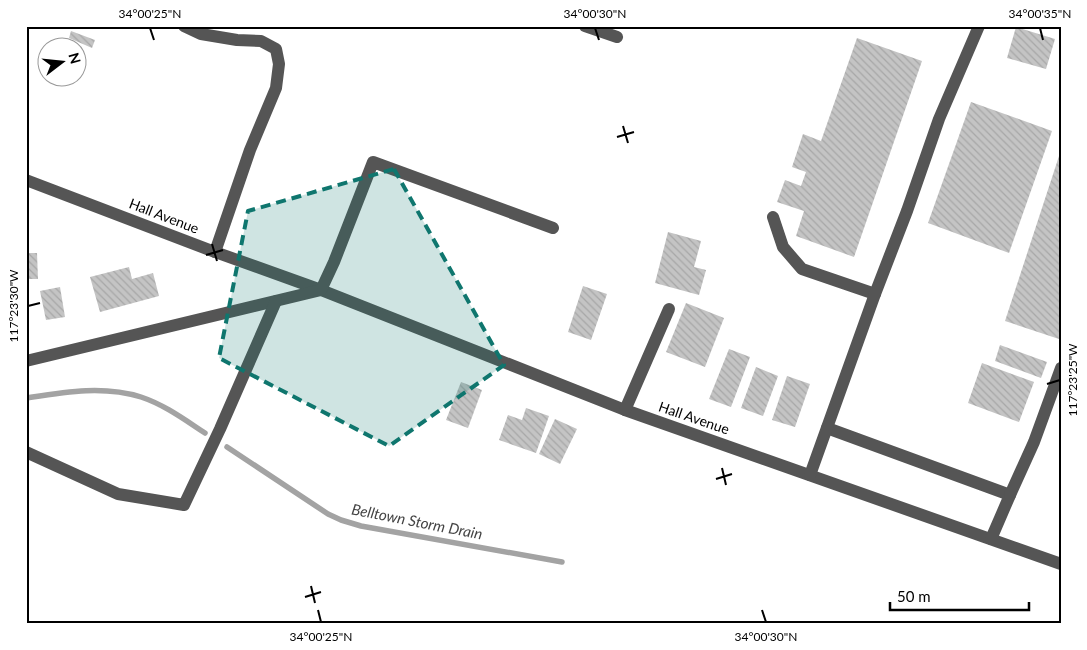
<svg xmlns="http://www.w3.org/2000/svg" width="1087" height="650" viewBox="0 0 1087 650" font-family="Lato,sans-serif">
	<style>
		.lines { fill: none; stroke-linecap: round; stroke-linejoin: round }
		.stream { stroke: #a3a3a3; stroke-width: 5.5 }
		.building { fill: url(#building-back-hatch) }
		.minor { stroke: #555; stroke-width: 12 }
		.marked { fill: #0f766e; fill-opacity: 0.2; stroke: #0f766e; stroke-width: 4; stroke-dasharray: 10 6; stroke-linejoin: round }
		.ticks { fill: none; stroke: #000; stroke-width: 2 }
		.labels { text-anchor: middle; stroke-width: 4.5; stroke-linejoin: round; paint-order: stroke }
		.street-label { font-size: 14px; fill: #000; stroke: #fff }
		.water-label { font-size: 15px; font-style: italic; fill: #444; stroke: #fff }
		.neatline { fill: none; stroke: #000; stroke-width: 2 }
		.ticks-label { font-size: 12px; text-anchor: middle; fill: #000 }
	</style>
	<defs>
		<pattern id="building-back-hatch" width="6" height="6" patternUnits="userSpaceOnUse" patternTransform="scale(1.25)"><rect width="6" height="6" fill="#c4c4c4"/><path d="M-1 5l2 2M0 0l6 6M5-1l2 2" fill="none" stroke="#a7a7a7"/></pattern>
	</defs>
	<rect width="100%" height="100%" fill="#fff"/>
	<g class="lines">
		<!-- stream -->
		<g class="stream">
			<path d="M26 398C64 392 103 385 141 397 165 405 185 420 205 433"/>
			<polyline points="227,447 328,514 341,520 361,526 562,562"/>
		</g>
	</g>
	<!-- building -->
	<g class="building">
		<polygon points="1016,27 1055,39 1046,69 1007,58"/>
		<polygon points="71,31 95,40 92,48 69,38"/>
		<polygon points="857,38 922,61 854,257 796,236 804,211 777,202 785,180 801,186 806,172 792,167 803,134 821,141"/>
		<polygon points="971,102 1052,131 1009,253 928,223"/>
		<polygon points="1060,153 1061,335 1059,339 1005,321"/>
		<polygon points="668,232 701,241 694,267 706,270 699,295 655,283"/>
		<polygon points="26,253 37,253 38,279 26,279"/>
		<polygon points="129,267 132,279 153,273 159,296 100,312 90,277"/>
		<polygon points="583,286 607,294 591,340 568,332"/>
		<polygon points="60,287 65,317 46,320 40,291"/>
		<polygon points="686,303 724,318 705,367 666,352"/>
		<polygon points="1000,345 1047,362 1041,378 995,361"/>
		<polygon points="729,349 750,357 731,407 709,399"/>
		<polygon points="982,363 1034,382 1019,422 968,403"/>
		<polygon points="756,367 778,376 763,416 741,408"/>
		<polygon points="787,376 810,384 795,427 772,420"/>
		<polygon points="461,382 482,390 468,428 446,420"/>
		<polygon points="526,408 549,416 536,453 499,440 508,415 522,420"/>
		<polygon points="555,419 577,429 560,464 539,454"/>
	</g>
	<g class="lines">
		<!-- minor -->
		<g class="minor">
			<polyline points="184,26 201,34 237,40 261,41 276,49 279,64 276,88 250,150 215,252"/>
			<polyline points="585,26 617,37"/>
			<polyline points="26,180 215,252 321,290 625,410 1061,564"/>
			<polyline points="773,217 783,247 802,269 875,294"/>
			<polyline points="26,361 321,290 334,262 373,162 553,228"/>
			<polyline points="625,410 669,309"/>
			<polyline points="827,428 1010,495 991,539"/>
			<polyline points="26,452 118,494 184,505 220,429 276,301"/>
			<polyline points="810,475 875,294 907,211 939,119 979,26"/>
			<polyline points="1010,495 1034,442 1061,368"/>
		</g>
	</g>
	<!-- marked area -->
	<path class="marked" d="M394 169 504 365 389 446 219 358 248 211Z"/>
	<!-- ticks -->
	<path class="ticks" d="M150 28 154 40M595 28 599 40M1040 28 1043 40M623 126 628 143M617 137 634 132M212 244 217 261M206 255 223 250M28 306 40 303M1047 384 1060 380M722 468 726 485M716 479 732 474M311 586 315 603M305 597 321 592M318 610 321 622M762 610 766 622"/>
	<g class="labels">
		<!-- street labels -->
		<g class="street-label">
			<text transform="translate(164 216) rotate(21)" y="5">Hall Avenue</text>
			<text transform="translate(694 418) rotate(19)" y="5">Hall Avenue</text>
		</g>
		<!-- water labels -->
		<g class="water-label">
			<text transform="translate(417 522) rotate(11)" y="5">Belltown Storm Drain</text>
		</g>
	</g>
	<!-- border -->
	<rect width="1087" height="650" fill="none" stroke="#ffffff" stroke-width="55"/>
	<!-- north arrow -->
	<g transform="translate(62 62) rotate(74)"><circle r="24" fill="#ffffff" stroke="#999999"/>
	<path d="M0-4L9 19L0 12L-9 19Z" fill="#000000"/>
	<text y="-8" font-size="14" font-weight="bold" text-anchor="middle" fill="#000000">N</text>
	</g>
	<!-- scale -->
	<path d="M890 602v8h139v-8" fill="none" stroke="#000000" stroke-width="2.5"/>
	<text x="897" y="602" font-size="15" fill="#000000" stroke="#ffffff" stroke-width="4" paint-order="stroke">50 m</text>
	<rect x="28" y="28" width="1032" height="594" class="neatline"/>
	<g class="ticks-label">
		<text x="150" y="18">34°00'25"N</text>
		<text x="595" y="18">34°00'30"N</text>
		<text x="1040" y="18">34°00'35"N</text>
		<text transform="translate(14 306) rotate(-90)" y="4">117°23'30"W</text>
		<text transform="translate(1073 380) rotate(-90)" y="4">117°23'25"W</text>
		<text x="321" y="641">34°00'25"N</text>
		<text x="766" y="641">34°00'30"N</text>
	</g>
</svg>
